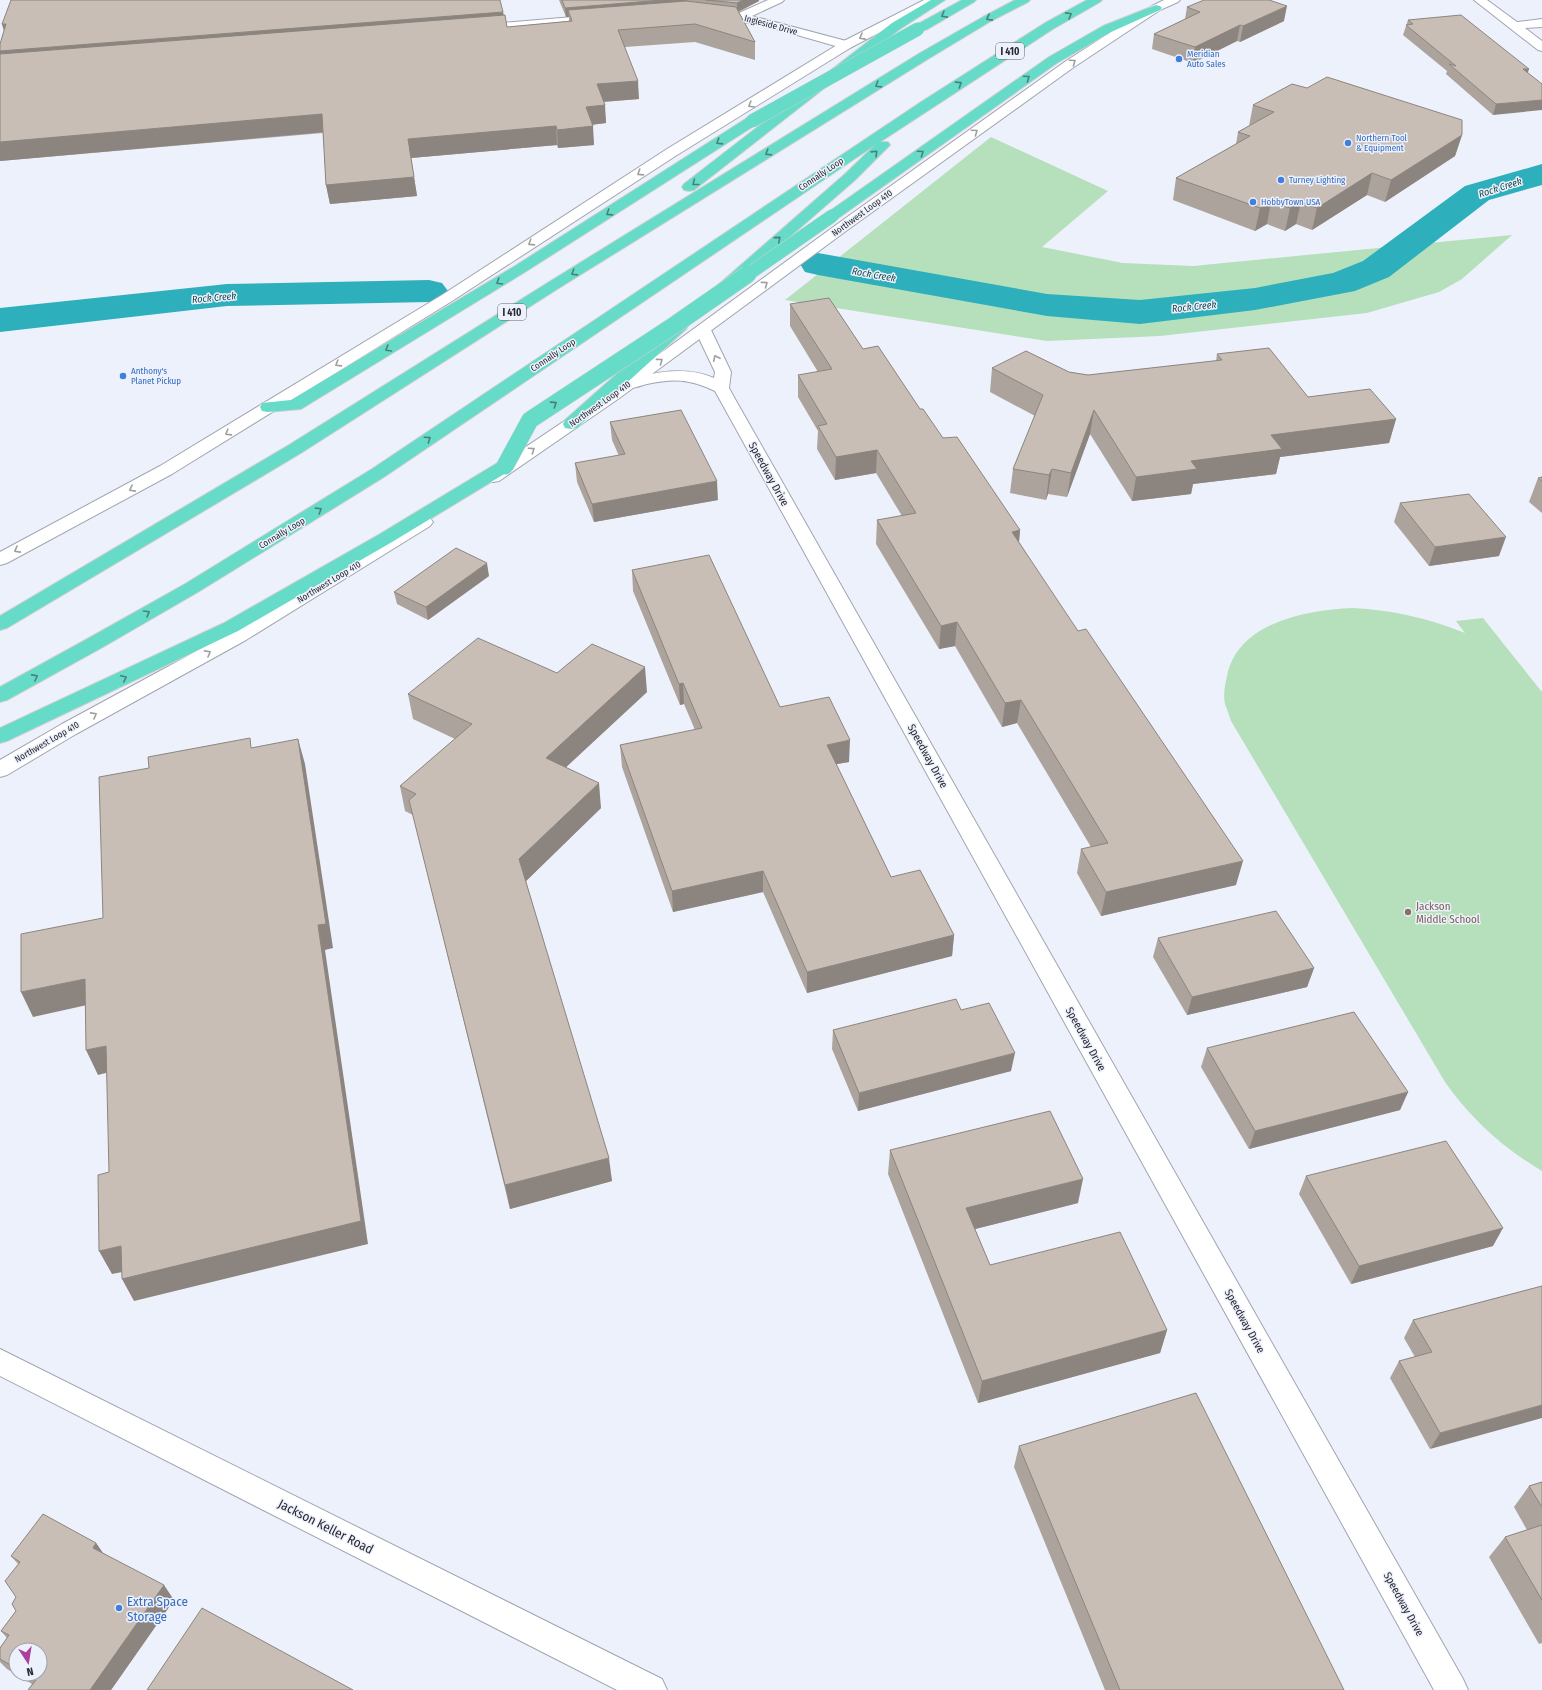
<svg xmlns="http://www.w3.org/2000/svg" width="1542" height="1690" viewBox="0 0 1542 1690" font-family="'Fira Sans Condensed',sans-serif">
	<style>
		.green { fill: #b5e0bb }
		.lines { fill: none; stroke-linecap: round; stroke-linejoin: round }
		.river { fill: #2eafbc; fill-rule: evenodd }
		.street-casing { stroke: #a1a5b0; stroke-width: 2 }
		.secondary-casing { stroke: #a1a5b0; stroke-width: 2 }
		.highway-casing { stroke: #d0d0d1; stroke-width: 2 }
		.street { fill: #fff; fill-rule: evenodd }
		.secondary { fill: #fff; fill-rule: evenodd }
		.highway { fill: #66dbc7; fill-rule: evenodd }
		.highway-bridge-far1-casing { stroke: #d0d0d1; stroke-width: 14; stroke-linecap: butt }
		.highway-bridge-casing { stroke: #d0d0d1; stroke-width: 18; stroke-linecap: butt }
		.highway-bridge-far1 { stroke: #66dbc7; stroke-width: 13 }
		.highway-bridge { stroke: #66dbc7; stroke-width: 17 }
		.wall { fill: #aca39d; fill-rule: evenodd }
		.shaded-wall { fill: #8c857f }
		.building { fill: #c8beb6; stroke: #8c857f }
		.oneway { stroke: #47827a }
		.oneway2 { stroke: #9e9fa1 }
		.shop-dot { fill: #3f7fe0; stroke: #edf1fc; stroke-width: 1.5 }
		.education-dot { fill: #8d6e63; stroke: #edf1fc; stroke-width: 1.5 }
		.labels { text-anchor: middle; stroke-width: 3; stroke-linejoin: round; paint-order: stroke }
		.far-street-label { font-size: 9px; fill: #28292e; stroke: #edf1fc }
		.far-shop-label { font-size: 9px; fill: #366cbe; stroke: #edf1fc; text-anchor: start }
		.shield { fill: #edf1fc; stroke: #63656c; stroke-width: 1 }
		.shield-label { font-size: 10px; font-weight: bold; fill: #28292e }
		.far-water-label { font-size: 10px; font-style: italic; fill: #13494e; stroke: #edf1fc }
		.street-label { font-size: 11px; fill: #28292e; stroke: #edf1fc }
		.education-label { font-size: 11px; fill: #785e54; stroke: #edf1fc; text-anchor: start }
		.near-street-label { font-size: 13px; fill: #28292e; stroke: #edf1fc }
		.near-shop-label { font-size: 13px; fill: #366cbe; stroke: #edf1fc; text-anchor: start }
	</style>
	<rect width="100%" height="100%" fill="#edf1fc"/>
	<!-- green -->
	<g class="green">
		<polygon points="991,137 1108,191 1042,247 1123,263 1193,266 1512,235 1462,279 1439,292 1367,313 1160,336 1047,341 785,300"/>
		<path d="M1353 608C1392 610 1428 618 1465 633L1456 621 1483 618 1542 692V1171C1503 1148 1471 1119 1445 1082L1231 721C1229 715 1227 709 1225 704 1223 695 1225 685 1227 676 1238 622 1307 610 1353 608Z"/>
	</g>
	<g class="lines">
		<!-- river -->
		<g class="river">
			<polygon points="1542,164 1542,185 1489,200 1389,277 1355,291 1255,310 1140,324 1047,316 818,275 805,272 800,264 805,256 818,253 1047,294 1140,300 1255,288 1333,273 1363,261 1465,186"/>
			<polygon points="429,280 442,283 448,291 442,299 429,302 227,306 0,332 0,308 227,284"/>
		</g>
		<defs>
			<g id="street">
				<polygon points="768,0 784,0 782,2 752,16 850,42 852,45 850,48 846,49 762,25 711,17 707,15 705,13 707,11 711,9 739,13"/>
				<polygon points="573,17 577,19 579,21 577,23 478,33 474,32 472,29 474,26 478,25"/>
				<path d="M703 325 709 327 711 330 731 372 729 388 735 399 1463 1679 1468 1690H1434L715 391C690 379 674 378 647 384 639 386 631 390 622 387L620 384 622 381C654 373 683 365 714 378L715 372 695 330 697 327Z"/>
			</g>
			<g id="secondary">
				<polygon points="924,0 939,0 937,2 850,48 677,155 452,301 172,474 7,563 0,565 0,552 160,466 442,295 667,149 842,42"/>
				<polygon points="1164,0 1180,0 1178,2 1160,10 1074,67 846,231 618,399 499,481 493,482 487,481 484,477 487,473 606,393 836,225 1066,61 1152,6"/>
				<polygon points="1474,0 1487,0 1517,22 1542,19 1542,27 1525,28 1542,41 1542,51 1538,50"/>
				<polygon points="424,517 430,518 433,522 430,526 246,640 76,734 7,775 0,777 0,760 62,724 232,632 418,518"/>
				<polygon points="0,1349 662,1679 667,1690 617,1690 0,1376"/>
			</g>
			<g id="highway">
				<polygon points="931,0 945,0 900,29 694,190 689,191 684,190 682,187 684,184 892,23"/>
				<polygon points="962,0 976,0 974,2 926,30 918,30 916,27 918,24"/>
				<polygon points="1015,0 1030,0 1028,2 991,21 928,59 559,288 301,453 7,628 0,630 0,616 289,445 549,282 920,53 983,17"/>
				<polygon points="1087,0 1102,0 1100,2 1053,29 880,142 888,142 890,145 855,180 730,289 725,291 720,289 717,286 845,174 875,145 384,477 198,592 103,647 7,700 0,702 0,687 89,638 185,584 372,469 921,102 1045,23"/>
				<polygon points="1156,5 1160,6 1162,8 1160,10 1111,32 1057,63 837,219 832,220 827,219 825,216 827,213 1049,57 1103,26"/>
				<polygon points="752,117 757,118 759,121 757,124 525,272 301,409 268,412 262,411 260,407 262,403 291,400 515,266 747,118"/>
				<polygon points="680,321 686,323 688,326 686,329 577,428 571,429 565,428 563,424 565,420 674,323"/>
				<polygon points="505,461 511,462 514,466 511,470 392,542 238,631 7,741 0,743 0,728 224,623 380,534 499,462"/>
			</g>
		</defs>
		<!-- street casing -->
		<use href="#street" class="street-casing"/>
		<!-- secondary casing -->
		<use href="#secondary" class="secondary-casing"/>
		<!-- highway casing -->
		<use href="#highway" class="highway-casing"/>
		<!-- street -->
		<use href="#street" class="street"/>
		<!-- secondary -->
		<use href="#secondary" class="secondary"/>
		<!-- highway -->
		<use href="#highway" class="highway"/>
		<defs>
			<g id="highway-bridge-far1">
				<polyline points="752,121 918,29"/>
				<polyline points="747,275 832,216"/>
			</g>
			<polyline id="highway-bridge" points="505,466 530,420 676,324 748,274"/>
		</defs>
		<!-- highway-bridge-far1 casing -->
		<use href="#highway-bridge-far1" class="highway-bridge-far1-casing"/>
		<!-- highway-bridge casing -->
		<use href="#highway-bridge" class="highway-bridge-casing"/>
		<!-- highway-bridge-far1 -->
		<use href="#highway-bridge-far1" class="highway-bridge-far1"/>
		<!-- highway-bridge -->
		<use href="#highway-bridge" class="highway-bridge"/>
	</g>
	<!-- wall -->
	<g class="wall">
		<polygon points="559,0 759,0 759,1 739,12 755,42 755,60 695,42 625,47 639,99 604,102 606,123 592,125 594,145 558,148 557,145 411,158 417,196 330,204 326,185 323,133 0,161 0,44 4,30 2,24 503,12 504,15 507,27 569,21 569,17 566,17"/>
		<polygon points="1187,7 1284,21 1240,42 1237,41 1193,63 1152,49 1154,34 1185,19"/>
		<polygon points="1408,20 1529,69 1493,115 1446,74 1447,71 1403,35"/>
		<polygon points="1253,105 1462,135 1455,156 1385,202 1367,195 1312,230 1296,224 1285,231 1267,224 1255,231 1173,200 1176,178 1236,144 1238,132 1249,126"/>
		<polygon points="790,304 863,349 920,409 943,438 1020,530 1019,542 1236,885 1101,916 1077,873 1081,849 1091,847 1017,723 1002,727 955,646 939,649 876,544 877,520 902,516 876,473 835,480 817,449 818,431 798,397 798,375 818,372 790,326"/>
		<polygon points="1217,354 1308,397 1396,419 1389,443 1280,457 1276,474 1193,484 1191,494 1132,501 1090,434 1067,497 1048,494 1046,500 1010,493 1013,469 1035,416 990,392 992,368 1069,372 1088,375 1216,361"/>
		<polygon points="610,422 718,500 594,522 577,482 575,463 619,456 612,440"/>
		<polygon points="1542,477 1542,513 1529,502 1538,478"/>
		<polygon points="1400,503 1499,556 1429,566 1394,522"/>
		<polygon points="632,570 780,707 849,762 836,764 891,877 954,935 952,956 807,993 763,892 673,912 622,767 620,745 695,730 684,704 680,705 633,591"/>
		<polygon points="489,576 428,620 397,604 394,592"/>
		<polygon points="557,673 647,692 566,767 601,808 526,881 612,1181 510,1209 413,815 405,811 400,786 455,739 413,719 408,694"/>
		<polygon points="1158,938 1314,968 1307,987 1187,1015 1153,957"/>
		<polygon points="961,1010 1011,1071 858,1111 832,1049 833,1030"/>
		<polygon points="1207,1048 1408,1092 1400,1110 1249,1149 1201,1067"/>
		<polygon points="890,1150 1078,1203 975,1229 990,1265 1167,1330 1160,1353 978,1403 888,1174"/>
		<polygon points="1306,1176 1493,1246 1351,1284 1299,1194"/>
		<polygon points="1542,1286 1430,1449 1390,1378 1399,1361 1415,1357 1404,1338 1413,1320"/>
		<polygon points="1019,1446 1344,1690 1105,1690 1014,1467"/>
		<polygon points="1542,1482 1542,1643 1539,1644 1489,1557 1505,1537 1527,1530 1514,1507 1529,1486"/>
		<path d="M96 1543 103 1553 174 1600 111 1690H28L32 1684 7 1669 0 1662V1648L7 1638 1 1631 16 1611V1597L18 1564 11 1556ZM16 1650 40 1674H16Z"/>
	</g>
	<!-- shaded-wall -->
	<g class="shaded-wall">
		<polygon points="662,0 687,0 687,8 568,10 569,17 566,17 565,8"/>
		<polygon points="743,0 759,0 759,1 737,12 737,3"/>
		<polygon points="1287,6 1284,21 1240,42 1243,26"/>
		<polygon points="503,12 504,22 0,60 0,51"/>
		<polygon points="2,24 6,24 5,34"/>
		<polygon points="1240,25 1237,41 1193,63 1195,47"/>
		<polygon points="1523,69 1529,69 1526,79"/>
		<polygon points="638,81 639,99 599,102 597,84"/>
		<polygon points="1542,100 1542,110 1493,115 1496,104"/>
		<polygon points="605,105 606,123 588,125 586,107"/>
		<polygon points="322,114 325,132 0,161 0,142"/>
		<polygon points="556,126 557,145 411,158 417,196 330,204 326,185 408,139"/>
		<polygon points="593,126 594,145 558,148 557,130"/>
		<polygon points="1462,135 1455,156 1385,202 1391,180"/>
		<polygon points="1372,173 1367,195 1312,230 1317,208"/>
		<polygon points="1271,202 1267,224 1255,231 1260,208"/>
		<polygon points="1301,202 1296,224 1285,231 1290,208"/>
		<polygon points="1094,410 1090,434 1067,497 1071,473"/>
		<polygon points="1396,419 1389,443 1280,457 1276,474 1193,484 1191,494 1132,501 1136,477 1191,461 1271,435"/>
		<polygon points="877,450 876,473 835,480 836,457"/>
		<polygon points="1052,469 1048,494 1046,500 1049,475"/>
		<polygon points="717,481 718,500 594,522 592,504"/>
		<polygon points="1020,530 1018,553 1012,532"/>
		<polygon points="1506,537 1499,556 1429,566 1435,547"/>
		<polygon points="487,563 489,576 428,620 426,607"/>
		<polygon points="957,622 955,646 939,649 941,626"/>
		<polygon points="645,667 647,692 549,783 546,758"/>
		<polygon points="683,683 684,704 680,705 679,684"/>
		<polygon points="1021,700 1017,723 1002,727 1005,703"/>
		<polygon points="298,739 305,764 333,948 325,950 368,1244 134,1301 122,1279 318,925"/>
		<polygon points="850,740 849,762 826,766 827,745"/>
		<polygon points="599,783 601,808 523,884 519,859"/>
		<polygon points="1243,861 1236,885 1101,916 1106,892"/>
		<polygon points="763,871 763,892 673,912 672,891"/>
		<polygon points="954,935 952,956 807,993 807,972"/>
		<polygon points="1314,968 1307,987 1187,1015 1192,997"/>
		<polygon points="85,979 96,1003 33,1017 21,992"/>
		<polygon points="106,1046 117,1070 98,1075 86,1050"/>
		<polygon points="1015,1053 1011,1071 858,1111 859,1093"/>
		<polygon points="1408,1092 1400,1110 1249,1149 1255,1131"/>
		<polygon points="609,1158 612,1181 510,1209 505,1185"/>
		<polygon points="1083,1179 1078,1203 963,1232 966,1208"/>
		<polygon points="1503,1228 1493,1246 1351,1284 1359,1266"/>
		<polygon points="121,1246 133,1270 112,1274 99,1251"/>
		<polygon points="1167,1330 1160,1353 978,1403 982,1381"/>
		<polygon points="1542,1405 1542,1418 1430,1449 1440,1433"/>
		<polygon points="96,1543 107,1559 93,1548"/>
		<polygon points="164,1585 174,1600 111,1690 90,1690"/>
	</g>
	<!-- building -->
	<g class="building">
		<polygon points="11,0 500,0 503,12 0,51 0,44 6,24 2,24"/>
		<polygon points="562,0 662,0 565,8"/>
		<polygon points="706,0 743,0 737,3"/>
		<polygon points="1204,0 1269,0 1287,6 1243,26 1240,25 1195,47 1154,34 1200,12 1187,7"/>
		<polygon points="686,1 736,7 755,42 695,24 618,30 638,81 597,84 605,105 586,107 593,126 557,130 556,126 408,139 414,177 326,185 322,114 0,142 0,54 505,15 507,27 572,21 568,10"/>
		<polygon points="1461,15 1529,69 1523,69 1542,84 1542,100 1496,104 1449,64 1456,66 1406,25 1413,24 1408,20"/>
		<polygon points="1327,77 1462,120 1462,135 1391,180 1372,173 1317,208 1301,202 1290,208 1271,202 1260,208 1176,178 1250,136 1238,132 1274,112 1253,105 1292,84 1307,88"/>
		<polygon points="829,298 863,349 878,346 920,409 923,409 943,438 957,437 1020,530 1012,532 1078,631 1086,629 1243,861 1106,892 1081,849 1108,843 1021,700 1005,703 957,622 941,626 877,520 916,513 877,450 836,457 818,426 827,424 798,375 832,369 790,304"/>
		<polygon points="1269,348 1308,397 1370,389 1396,419 1271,435 1282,449 1191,461 1197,469 1136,477 1094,410 1071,473 1052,469 1049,475 1013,469 1043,395 992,368 1026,351 1069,372 1088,375 1222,360 1217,354"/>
		<polygon points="681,410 717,481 592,504 575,463 625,454 610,422"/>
		<polygon points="1542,477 1542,481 1538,478"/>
		<polygon points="1469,494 1506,537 1435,547 1400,503"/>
		<polygon points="456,548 487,563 426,607 394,592"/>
		<polygon points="709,555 780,707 829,697 850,740 827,745 891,877 920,870 954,935 807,972 763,871 672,891 620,745 702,728 683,683 679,684 632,570"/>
		<polygon points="478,638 557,673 592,644 645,667 546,758 599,783 519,859 609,1158 505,1185 409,800 416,794 400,786 472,724 408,694"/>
		<polygon points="250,738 251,748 298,739 326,924 318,925 361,1221 122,1279 121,1246 99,1251 98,1175 109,1172 106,1046 86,1050 85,979 21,992 21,934 103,918 99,777 149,768 148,757"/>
		<polygon points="1276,911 1314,968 1192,997 1158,938"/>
		<polygon points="956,999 961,1010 989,1003 1015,1053 859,1093 833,1030"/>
		<polygon points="1354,1012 1408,1092 1255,1131 1207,1048"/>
		<polygon points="1050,1111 1083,1179 966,1208 990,1265 1120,1232 1167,1330 982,1381 890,1150"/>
		<polygon points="1446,1141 1503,1228 1359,1266 1306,1176"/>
		<polygon points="1542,1286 1542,1405 1440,1433 1399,1361 1432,1352 1413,1320"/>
		<polygon points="1196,1393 1344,1690 1120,1690 1019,1446"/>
		<polygon points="1542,1482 1542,1507 1529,1486"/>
		<polygon points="43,1514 96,1543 93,1548 164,1585 90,1690 28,1690 36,1680 26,1674 40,1674 40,1650 16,1650 16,1668 0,1659 0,1648 9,1635 1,1631 16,1611 12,1604 16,1597 5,1581 20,1562 11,1556"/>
		<polygon points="1542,1525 1542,1600 1505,1537"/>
		<polygon points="202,1608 353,1690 147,1690"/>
	</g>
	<!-- one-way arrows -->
	<defs><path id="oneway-chevron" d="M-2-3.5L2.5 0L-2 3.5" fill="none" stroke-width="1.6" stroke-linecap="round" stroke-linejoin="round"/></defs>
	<g class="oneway">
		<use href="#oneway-chevron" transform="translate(944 15) rotate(151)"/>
		<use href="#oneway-chevron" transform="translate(1069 15) rotate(-29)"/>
		<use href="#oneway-chevron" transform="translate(989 18) rotate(152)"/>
		<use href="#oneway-chevron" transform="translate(1027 78) rotate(-35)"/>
		<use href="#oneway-chevron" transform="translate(959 84) rotate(-33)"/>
		<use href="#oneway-chevron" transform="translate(878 85) rotate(148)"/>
		<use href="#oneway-chevron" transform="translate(719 142) rotate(148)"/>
		<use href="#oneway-chevron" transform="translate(768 153) rotate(148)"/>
		<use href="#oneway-chevron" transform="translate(875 153) rotate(-44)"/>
		<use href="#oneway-chevron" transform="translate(921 153) rotate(-35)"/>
		<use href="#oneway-chevron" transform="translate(695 183) rotate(142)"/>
		<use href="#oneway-chevron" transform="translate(609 213) rotate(147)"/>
		<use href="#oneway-chevron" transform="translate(778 239) rotate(-41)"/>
		<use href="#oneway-chevron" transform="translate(574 273) rotate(148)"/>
		<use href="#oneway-chevron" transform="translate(499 282) rotate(149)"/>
		<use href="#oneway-chevron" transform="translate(388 349) rotate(149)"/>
		<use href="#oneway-chevron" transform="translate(554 404) rotate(-33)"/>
		<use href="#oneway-chevron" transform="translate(428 439) rotate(-34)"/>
		<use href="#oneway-chevron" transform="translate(319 510) rotate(-32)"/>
		<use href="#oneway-chevron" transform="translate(147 613) rotate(-30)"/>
		<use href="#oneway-chevron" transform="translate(35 677) rotate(-28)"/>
		<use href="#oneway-chevron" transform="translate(124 678) rotate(-25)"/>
	</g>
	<g class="oneway2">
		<use href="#oneway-chevron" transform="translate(862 37) rotate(152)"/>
		<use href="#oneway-chevron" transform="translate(1073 62) rotate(-35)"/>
		<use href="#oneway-chevron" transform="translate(751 105) rotate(149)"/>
		<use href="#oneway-chevron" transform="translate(975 132) rotate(-35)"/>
		<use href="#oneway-chevron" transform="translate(640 173) rotate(147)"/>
		<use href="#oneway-chevron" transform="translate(531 243) rotate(147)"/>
		<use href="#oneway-chevron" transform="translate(765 284) rotate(-37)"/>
		<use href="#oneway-chevron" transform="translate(716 358) rotate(-115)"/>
		<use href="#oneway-chevron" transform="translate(660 361) rotate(-36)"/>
		<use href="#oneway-chevron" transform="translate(338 364) rotate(148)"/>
		<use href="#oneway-chevron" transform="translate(228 433) rotate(148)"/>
		<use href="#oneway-chevron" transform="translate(532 450) rotate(-34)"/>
		<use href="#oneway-chevron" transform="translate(132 489) rotate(152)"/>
		<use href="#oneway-chevron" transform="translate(17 550) rotate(152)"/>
		<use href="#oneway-chevron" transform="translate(208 653) rotate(-29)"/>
		<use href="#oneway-chevron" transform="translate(94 715) rotate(-29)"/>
	</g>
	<!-- markers -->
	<g class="shop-dot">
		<circle cx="1179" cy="59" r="4"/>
		<circle cx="1348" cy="143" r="4"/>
		<circle cx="1281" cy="180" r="4"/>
		<circle cx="1253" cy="202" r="4"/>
		<circle cx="123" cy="376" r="4"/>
		<circle cx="119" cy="1608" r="4"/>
	</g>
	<circle class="education-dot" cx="1408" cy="912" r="4"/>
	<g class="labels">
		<!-- far-street labels -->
		<g class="far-street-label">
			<text transform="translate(771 25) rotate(15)" y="3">Ingleside Drive</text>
			<text transform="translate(821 174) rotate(-34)" y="3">Connally Loop</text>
			<text transform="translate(862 213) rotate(-36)" y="3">Northwest Loop 410</text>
			<text transform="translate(553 355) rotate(-34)" y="3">Connally Loop</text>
			<text transform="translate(600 404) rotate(-35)" y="3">Northwest Loop 410</text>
			<text transform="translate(282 533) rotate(-31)" y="3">Connally Loop</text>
			<text transform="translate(329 582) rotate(-31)" y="3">Northwest Loop 410</text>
			<text transform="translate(47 742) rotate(-30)" y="3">Northwest Loop 410</text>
		</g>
		<!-- far-shop labels -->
		<g class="far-shop-label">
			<text x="1187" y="57">Meridian<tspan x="1187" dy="10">Auto Sales</tspan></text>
			<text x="1356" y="141">Northern Tool<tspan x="1356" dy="10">&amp; Equipment</tspan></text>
			<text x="1289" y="183">Turney Lighting</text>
			<text x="1261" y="205">HobbyTown USA</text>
			<text x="131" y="374">Anthony's<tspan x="131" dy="10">Planet Pickup</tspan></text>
		</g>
		<!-- shield labels -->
		<g class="shield">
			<rect x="996" y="43" width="28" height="16" rx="3"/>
			<rect x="498" y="304" width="28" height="16" rx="3"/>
		</g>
		<g class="shield-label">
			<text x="1010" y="55">I 410</text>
			<text x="512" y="316">I 410</text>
		</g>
		<!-- far-water labels -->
		<g class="far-water-label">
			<text transform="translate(1500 187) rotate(-18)" y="4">Rock Creek</text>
			<text transform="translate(874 274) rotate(10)" y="4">Rock Creek</text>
			<text transform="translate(214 297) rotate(-5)" y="4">Rock Creek</text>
			<text transform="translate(1194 306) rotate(-6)" y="4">Rock Creek</text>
		</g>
		<!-- street labels -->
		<g class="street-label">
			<text transform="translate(769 474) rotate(61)" y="4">Speedway Drive</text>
			<text transform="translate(928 756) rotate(61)" y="4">Speedway Drive</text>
			<text transform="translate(1086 1039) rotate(61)" y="4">Speedway Drive</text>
			<text transform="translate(1245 1321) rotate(61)" y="4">Speedway Drive</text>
			<text transform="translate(1404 1604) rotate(61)" y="4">Speedway Drive</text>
		</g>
		<!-- education labels -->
		<g class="education-label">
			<text x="1416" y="910">Jackson<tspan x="1416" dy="13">Middle School</tspan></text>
		</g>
		<!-- near-street labels -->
		<g class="near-street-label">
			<text transform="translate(326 1526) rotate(27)" y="5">Jackson Keller Road</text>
		</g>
		<!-- near-shop labels -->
		<g class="near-shop-label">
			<text x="127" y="1606">Extra Space<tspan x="127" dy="15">Storage</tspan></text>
		</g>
	</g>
	<!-- north arrow -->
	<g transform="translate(28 1662) rotate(168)"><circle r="19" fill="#edf1fc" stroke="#9ea1aa"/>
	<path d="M0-3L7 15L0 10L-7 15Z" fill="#ac3e9c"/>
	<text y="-6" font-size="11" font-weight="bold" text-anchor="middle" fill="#28292e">N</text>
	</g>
</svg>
